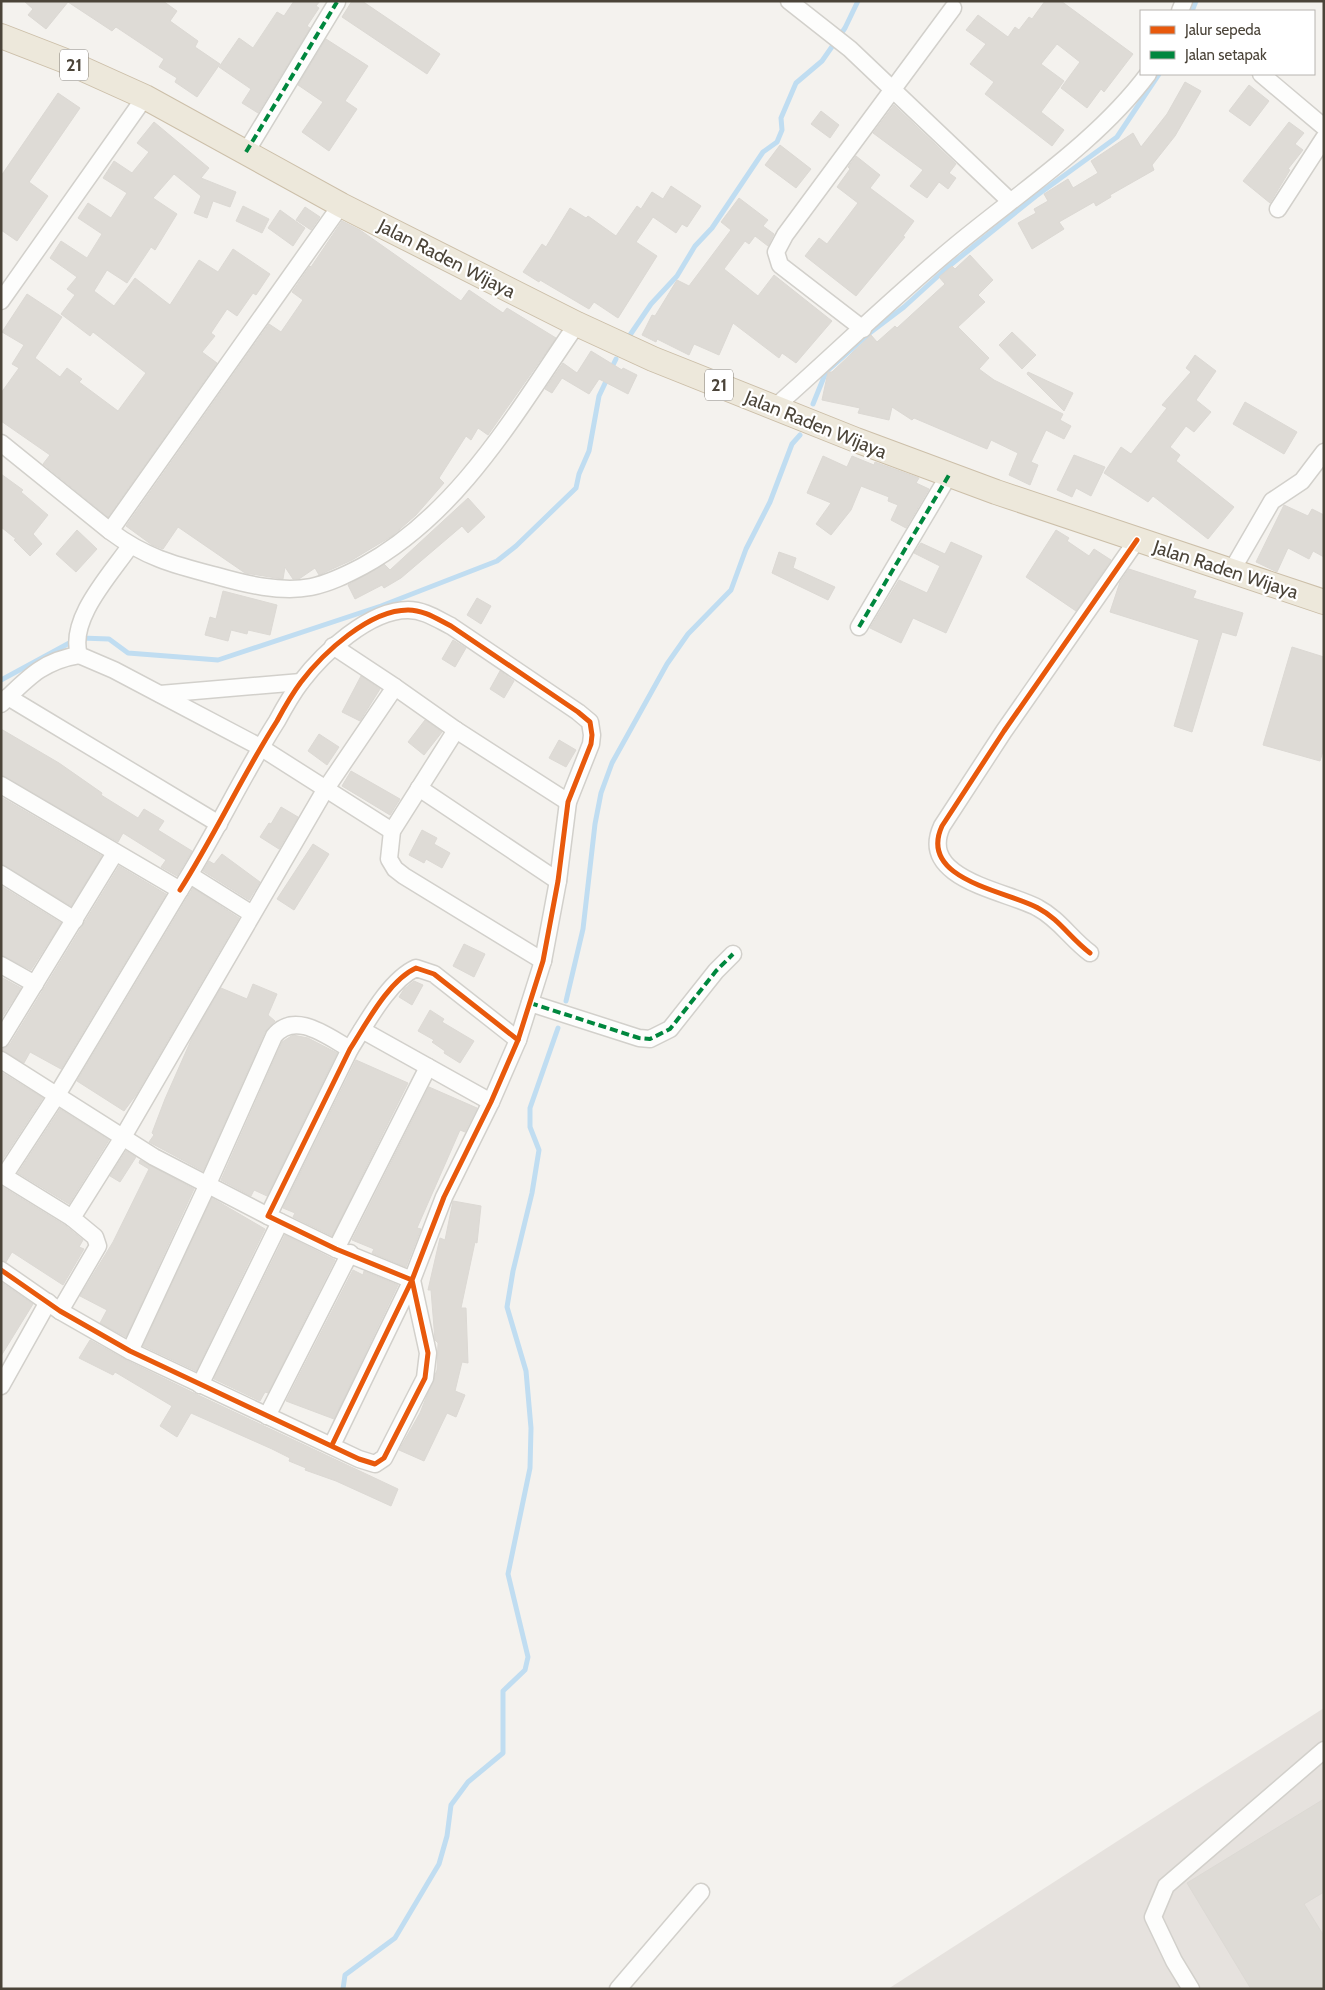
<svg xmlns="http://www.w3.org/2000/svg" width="1325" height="1990" viewBox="0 0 1325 1990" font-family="Cabin,sans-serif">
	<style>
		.industrial { fill: #e6e2de }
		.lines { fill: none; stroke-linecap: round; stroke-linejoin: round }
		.stream { stroke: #c0ddf1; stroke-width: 5 }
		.building { fill: #dedbd6; stroke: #dcd9d4 }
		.minor-casing { stroke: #d2d0cb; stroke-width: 19 }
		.highway-casing { stroke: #ccbfa9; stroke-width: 26 }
		.minor { stroke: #fdfdfc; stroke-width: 16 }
		.highway { stroke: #ede8db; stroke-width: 24 }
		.quiet { stroke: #00873e; stroke-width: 4; stroke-dasharray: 8 4; stroke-linecap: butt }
		.cycleway-casing { stroke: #fff; stroke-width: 8 }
		.cycleway { stroke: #e8590c; stroke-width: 5 }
		.labels { text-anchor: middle; stroke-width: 4.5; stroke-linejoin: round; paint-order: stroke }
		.shield { fill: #fff; stroke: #817c74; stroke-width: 1 }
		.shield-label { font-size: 18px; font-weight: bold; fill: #4b4439 }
		.street-label { font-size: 19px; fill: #4b4439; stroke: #fff }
	</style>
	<rect width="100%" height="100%" fill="#f4f2ee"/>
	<!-- industrial -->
	<polygon class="industrial" points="1324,1708 1324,1989 888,1989"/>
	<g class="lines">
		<!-- stream -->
		<g class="stream">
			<polyline points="1192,11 1196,1"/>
			<polyline points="630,335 651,304 677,276 695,246 712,228 763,152 777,142 782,130 781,118 796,83 822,61 845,28 858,1"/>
			<polyline points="611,369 616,359"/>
			<polyline points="813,404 826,372 871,332 904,307 948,267 1036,196 1117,137 1159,74"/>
			<polyline points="81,638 109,639 128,653 218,660 381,606 497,561 516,546 576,488 579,474 589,451 599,396 608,377"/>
			<polyline points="1,680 73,641"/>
			<polyline points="566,1001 583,929 595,824 601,793 612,763 667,664 688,634 731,590 746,549 770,502 792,444 800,435"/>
			<polyline points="343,1989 345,1975 395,1938 439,1864 447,1836 451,1805 468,1782 503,1753 503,1691 525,1670 528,1657 508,1574 530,1468 531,1428 526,1371 507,1307 513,1271 532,1193 539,1150 530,1127 530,1108 558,1028"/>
		</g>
	</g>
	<!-- building -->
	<g class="building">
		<polygon points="24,1 163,1 177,11 170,21 198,41 195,47 220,64 197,97 175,82 177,78 159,67 164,59 116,27 112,31 68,2 46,29 28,15 33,9"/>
		<polygon points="294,1 320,1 316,6 319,8 307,26 310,28 258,113 242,103 251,89 219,67 239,38 253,48 277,12 284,16"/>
		<polygon points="352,1 362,1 440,54 427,74 342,17"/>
		<polygon points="1045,1 1061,1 1133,54 1104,92 1101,89 1087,108 1061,88 1080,62 1057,44 1041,64 1064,81 1041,112 1064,130 1052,146 985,94 994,82 970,64 986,44 966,30 978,15 1008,37 1015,27 1019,30 1029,17 1032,19"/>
		<polygon points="326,39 368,66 345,101 357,109 329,151 302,132 323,102 298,85"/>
		<polygon points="1185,82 1201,91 1175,136 1152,165 1154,170 1110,195 1111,197 1096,206 1094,202 1059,222 1064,229 1032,249 1018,223 1036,213 1034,209 1048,201 1044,194 1068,179 1073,188 1098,173 1091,161 1133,133 1141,147 1167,114"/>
		<polygon points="1249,85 1269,101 1250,126 1229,111"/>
		<polygon points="58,93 80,108 29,182 48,196 17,241 1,230 1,176"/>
		<polygon points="894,105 956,164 949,173 956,178 948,189 939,182 927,198 910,186 923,170 873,133"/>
		<polygon points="821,111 839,125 830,138 811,124"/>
		<polygon points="154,122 209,168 201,178 236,192 230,207 213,201 207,218 194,213 201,196 174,174 153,198 177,214 155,250 151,247 127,283 107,270 94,291 114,306 135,278 170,305 199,260 218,272 233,249 270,274 256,295 253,293 237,316 227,309 211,333 215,336 202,352 217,363 108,517 43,464 50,455 1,421 1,393 19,368 12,364 24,345 2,332 27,294 62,317 35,358 60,377 67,368 82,379 79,382 118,411 146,373 93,332 90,336 61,314 75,295 67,289 77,277 50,258 61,241 87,258 102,234 78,218 88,203 111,218 127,193 103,178 114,161 132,173 149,152 137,143"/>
		<polygon points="1289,122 1304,133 1295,144 1303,150 1288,169 1290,170 1270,203 1243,181"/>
		<polygon points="780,145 811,169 796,188 765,165"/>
		<polygon points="856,156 880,175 870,188 914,221 903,236 905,237 856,296 805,256 819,238 827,244 858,203 837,187 850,169 848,167"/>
		<polygon points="671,186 701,206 687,227 682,224 676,233 653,217 636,242 657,256 618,318 594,302 589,309 540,280 539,282 523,272 542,244 546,247 570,208 586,218 588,216 616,236 637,206 641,209 652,192 663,199"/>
		<polygon points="739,198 768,220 763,226 774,234 768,246 755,236 749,244 745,241 724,269 758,296 774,275 832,321 796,363 782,353 779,358 733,323 719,355 694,344 689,355 657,339 656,342 642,335 652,315 655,316 677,280 689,286 731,230 721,222"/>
		<polygon points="243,206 269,219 262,233 236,221"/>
		<polygon points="305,207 320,217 311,230 296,220"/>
		<polygon points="280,210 305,228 293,246 268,228"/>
		<polygon points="342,221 360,230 461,301 469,290 503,313 507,308 556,338 488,435 478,428 471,440 466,436 439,478 444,483 416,515 392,536 352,560 319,575 315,568 299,579 293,579 285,567 283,579 276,578 245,573 178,527 163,549 152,545 126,526 269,324 281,332 303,300 292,292 310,266 311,267"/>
		<polygon points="970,255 993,280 978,295 985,302 958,327 989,358 979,369 994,380 1063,414 1060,420 1071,426 1064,439 1046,430 1031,462 1038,465 1030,485 1009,475 1018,453 991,440 987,449 914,418 912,420 892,407 889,420 858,413 860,408 822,400 828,372 832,372 871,335 877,342 895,326 897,328 945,284 939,277 952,266 955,269"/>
		<polygon points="1012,332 1036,355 1022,369 999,345"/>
		<polygon points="591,351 622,370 623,368 637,375 628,394 599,379 589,394 562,378 552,393 545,389 563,363 577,373"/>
		<polygon points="1195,355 1216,371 1196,400 1211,412 1194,432 1186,426 1170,447 1180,455 1176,461 1234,507 1208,539 1153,496 1148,502 1104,473 1121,447 1131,454 1167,408 1162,405 1191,372 1186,368"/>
		<polygon points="1028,372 1073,393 1064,411 1027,374"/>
		<polygon points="1245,402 1297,432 1284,454 1233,424"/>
		<polygon points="1074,455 1105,467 1091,496 1076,488 1072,497 1057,490"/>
		<polygon points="823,456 847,467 852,456 874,465 875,462 919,478 916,483 929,489 906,528 891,520 898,505 888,501 889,497 861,486 851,510 831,535 816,524 831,503 807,493"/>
		<polygon points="1,474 23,490 21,492 48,515 33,534 42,544 30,556 14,540 16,539 1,527"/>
		<polygon points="468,498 485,517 468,533 462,526 401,578 384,588 382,585 355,599 348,585 384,564 390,570"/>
		<polygon points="1284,505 1308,516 1312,509 1324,515 1324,557 1313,551 1309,559 1288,548 1277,572 1256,562"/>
		<polygon points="77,530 97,549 76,572 56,554"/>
		<polygon points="1056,530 1069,538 1067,541 1089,556 1094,549 1111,560 1076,611 1026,577"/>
		<polygon points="951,542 982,556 946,633 913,618 901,643 870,628 899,580 927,593 940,566 914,553 921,543 945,554"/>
		<polygon points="779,552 796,558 793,568 835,587 828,600 772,573"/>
		<polygon points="1129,569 1196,591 1193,598 1243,613 1236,636 1222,632 1192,732 1174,726 1199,640 1110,612 1120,582"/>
		<polygon points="223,591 277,605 270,635 248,630 247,634 231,630 228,641 205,635 210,617 216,619"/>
		<polygon points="477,598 491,606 481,624 467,615"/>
		<polygon points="453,640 466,648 455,667 442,659"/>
		<polygon points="1292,647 1324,657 1324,748 1320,761 1263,745"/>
		<polygon points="500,671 514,681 504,698 490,689"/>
		<polygon points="361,676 380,689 360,721 342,712"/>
		<polygon points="425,720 442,732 424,755 408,742"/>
		<polygon points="1,729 59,763 102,793 101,795 138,818 144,809 164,821 158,830 192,851 177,876 161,867 166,860 123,833 118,842 1,775"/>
		<polygon points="319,734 339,747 327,765 308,751"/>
		<polygon points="559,740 576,750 566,767 549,758"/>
		<polygon points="351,771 400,799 390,815 342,786"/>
		<polygon points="1,797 102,856 71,906 1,864"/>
		<polygon points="281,807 298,817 279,849 260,837 269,823 271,824"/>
		<polygon points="422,830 437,838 434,844 450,853 442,868 426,859 424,863 409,855"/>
		<polygon points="313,844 329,854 294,910 277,899"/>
		<polygon points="222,854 260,882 249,900 203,871 209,861 214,864"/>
		<polygon points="119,866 166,894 61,1069 30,1052 24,1063 1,1050 10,1044"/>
		<polygon points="1,886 61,923 31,970 1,955"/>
		<polygon points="193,888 239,918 136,1095 124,1111 77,1081"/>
		<polygon points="464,944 485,954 474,977 453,966"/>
		<polygon points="1,977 21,988 1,1019"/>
		<polygon points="414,981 423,985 412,1005 399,997 404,989"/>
		<polygon points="253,984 277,994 268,1015 275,1021 265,1032 203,1171 149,1142 154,1135 152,1133 165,1099 192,1038 221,988 247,999"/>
		<polygon points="430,1010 444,1019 442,1022 474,1041 460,1063 444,1053 445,1051 432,1042 434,1040 418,1031"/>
		<polygon points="293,1035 308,1038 337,1053 267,1196 254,1190 251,1196 221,1180 282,1042"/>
		<polygon points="356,1060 408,1083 332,1236 293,1217 295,1213 283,1208"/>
		<polygon points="1,1072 43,1098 1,1162"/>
		<polygon points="429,1087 477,1108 465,1132 460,1130 417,1228 421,1229 406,1267 372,1253 374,1249 352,1240"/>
		<polygon points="60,1109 109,1140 69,1204 18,1173"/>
		<polygon points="126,1151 136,1157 120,1182 110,1176"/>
		<polygon points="140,1160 194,1189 126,1337 100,1323 107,1310 80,1296 113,1242 149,1169 139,1163"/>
		<polygon points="1,1186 66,1226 83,1240 79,1247 84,1249 63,1285 12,1252 6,1262 1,1260"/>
		<polygon points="212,1198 265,1229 196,1371 143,1346"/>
		<polygon points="453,1201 481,1206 477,1243 475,1242 461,1308 466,1308 468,1363 462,1362 455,1391 465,1395 456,1417 447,1413 424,1461 399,1450 420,1413 437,1370 438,1343 435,1340 431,1290 428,1290 440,1238 445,1240"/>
		<polygon points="285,1235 335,1260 268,1393 265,1392 260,1401 214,1379"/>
		<polygon points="353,1270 363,1275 364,1271 398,1285 334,1419 286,1401"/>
		<polygon points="1,1282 33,1304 1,1356"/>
		<polygon points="90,1340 126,1360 196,1394 398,1489 391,1506 336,1481 305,1470 306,1468 289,1461 290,1458 272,1449 191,1413 177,1437 160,1426 172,1406 115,1372 113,1375 79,1358"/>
		<polygon points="1324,1799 1324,1892 1304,1904 1324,1936 1324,1989 1251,1989 1187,1883"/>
	</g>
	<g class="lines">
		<defs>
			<g id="minor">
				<polyline points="789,1 850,49 1010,201"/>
				<polyline points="1180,11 1184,1"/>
				<polyline points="1261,74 1324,127"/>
				<polyline points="246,152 337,2"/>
				<polyline points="1278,209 1324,138"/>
				<polyline points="1,301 145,97"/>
				<polyline points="863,329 780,265 776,252 785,235 953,8"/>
				<path d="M775 407C835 354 893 297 956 245 1020 192 1098 141 1148 74"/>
				<polyline points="1,443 110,531 341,205"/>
				<path d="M110 531C146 558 175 565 217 576 245 584 281 593 311 587 330 583 346 575 363 566 460 513 516 412 577 324"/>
				<path d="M130 546C111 574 68 619 79 655L114 670 260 747 392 831"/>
				<polyline points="1232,570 1272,501 1302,481 1324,452"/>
				<polyline points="859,627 949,475"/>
				<polyline points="395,687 456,730 568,802"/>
				<polyline points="160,694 301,682"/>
				<polyline points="8,697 219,824"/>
				<path d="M1 704C27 679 42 661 79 655"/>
				<polyline points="456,730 392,831 389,859 395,869 404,876 543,961"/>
				<polyline points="1,785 180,890 57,1095 4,1176 72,1218"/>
				<polyline points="419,788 558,881"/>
				<polyline points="1,874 75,920"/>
				<polyline points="190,875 252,914"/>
				<path d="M180 890C215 835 242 776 277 721 284 708 292 694 301 682 323 653 369 610 408 610 424 610 437 619 451 626L578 712 590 722 592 735 591 744 568 802 558 881 543 961 518 1040"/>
				<path d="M1090 953C1071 939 1059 919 1038 908 1008 891 917 880 942 826L1004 731 1137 540"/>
				<polyline points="1,965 35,984"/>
				<polyline points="530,1003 639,1038 650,1039 670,1029 716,971 733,954"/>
				<polyline points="362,1030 491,1102"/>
				<polyline points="1,1039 115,853"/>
				<polyline points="1,1060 154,1157 268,1216"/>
				<polyline points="336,1249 428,1067"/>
				<path d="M1 1270 60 1311 130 1351 359 1459 375 1464 384 1458 425 1378 428 1353 412 1280 444 1197 491 1102 518 1040 434 974 416 968C389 980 366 1024 350 1049L268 1216 336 1249 412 1280 332 1445"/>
				<polyline points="60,1311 98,1246 95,1237 72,1218 123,1137 325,790 395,687 333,646"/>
				<path d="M130 1351 207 1186 274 1036C295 1010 328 1037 350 1049"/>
				<polyline points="200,1385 280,1222"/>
				<polyline points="1,1386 48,1302"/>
				<polyline points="267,1416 350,1253"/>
				<polyline points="618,1989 701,1892"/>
				<polyline points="1191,1989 1174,1961 1153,1917 1166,1886 1324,1750"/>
			</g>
			<polyline id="highway" points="1,36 63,60 145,97 341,205 577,324 653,359 856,440 996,492 1324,602"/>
		</defs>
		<!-- minor casing -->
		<use href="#minor" class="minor-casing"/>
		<!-- highway casing -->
		<use href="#highway" class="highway-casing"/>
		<!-- minor -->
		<use href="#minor" class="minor"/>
		<!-- highway -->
		<use href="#highway" class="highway"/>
		<!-- quiet -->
		<g class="quiet">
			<polyline points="246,152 337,2"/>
			<polyline points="859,627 949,475"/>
			<polyline points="530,1003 639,1038 650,1039 670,1029 716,971 733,954"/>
		</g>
		<defs>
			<g id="cycleway">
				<path d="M180 890C215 835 242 776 277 721 284 708 292 694 301 682 323 653 369 610 408 610 424 610 437 619 451 626L578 712 590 722 592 735 591 744 568 802 558 881 543 961 518 1040"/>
				<path d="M1090 953C1071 939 1059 919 1038 908 1008 891 917 880 942 826L1004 731 1137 540"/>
				<path d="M1 1270 60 1311 130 1351 359 1459 375 1464 384 1458 425 1378 428 1353 412 1280 444 1197 491 1102 518 1040 434 974 416 968C389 980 366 1024 350 1049L268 1216 336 1249 412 1280 332 1445"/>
			</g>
		</defs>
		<!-- cycleway casing -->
		<use href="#cycleway" class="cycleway-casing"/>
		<!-- cycleway -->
		<use href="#cycleway" class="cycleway"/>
	</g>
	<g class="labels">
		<!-- shield labels -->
		<g class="shield">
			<rect x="60" y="49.5" width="28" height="31" rx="4"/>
			<rect x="705" y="369.5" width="28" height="31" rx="4"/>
		</g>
		<g class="shield-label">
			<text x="74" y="71">21</text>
			<text x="719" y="391">21</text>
		</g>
		<!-- street labels -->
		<g class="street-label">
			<text transform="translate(447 258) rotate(27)" y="7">Jalan Raden Wijaya</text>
			<text transform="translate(816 424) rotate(22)" y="7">Jalan Raden Wijaya</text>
			<text transform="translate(1226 569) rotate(18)" y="7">Jalan Raden Wijaya</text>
		</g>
	</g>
	<!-- border -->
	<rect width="1325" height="1990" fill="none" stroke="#4b4439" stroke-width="5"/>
	<!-- legend -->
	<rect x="1140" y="10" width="175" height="65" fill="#ffffff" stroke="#b7b4b0"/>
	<rect x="1150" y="26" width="25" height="8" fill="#e8590c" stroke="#b7b4b0"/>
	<text x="1185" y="35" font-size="15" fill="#4b4439">Jalur sepeda</text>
	<rect x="1150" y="51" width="25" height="8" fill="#00873e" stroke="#b7b4b0"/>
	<text x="1185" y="60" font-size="15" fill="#4b4439">Jalan setapak</text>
</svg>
